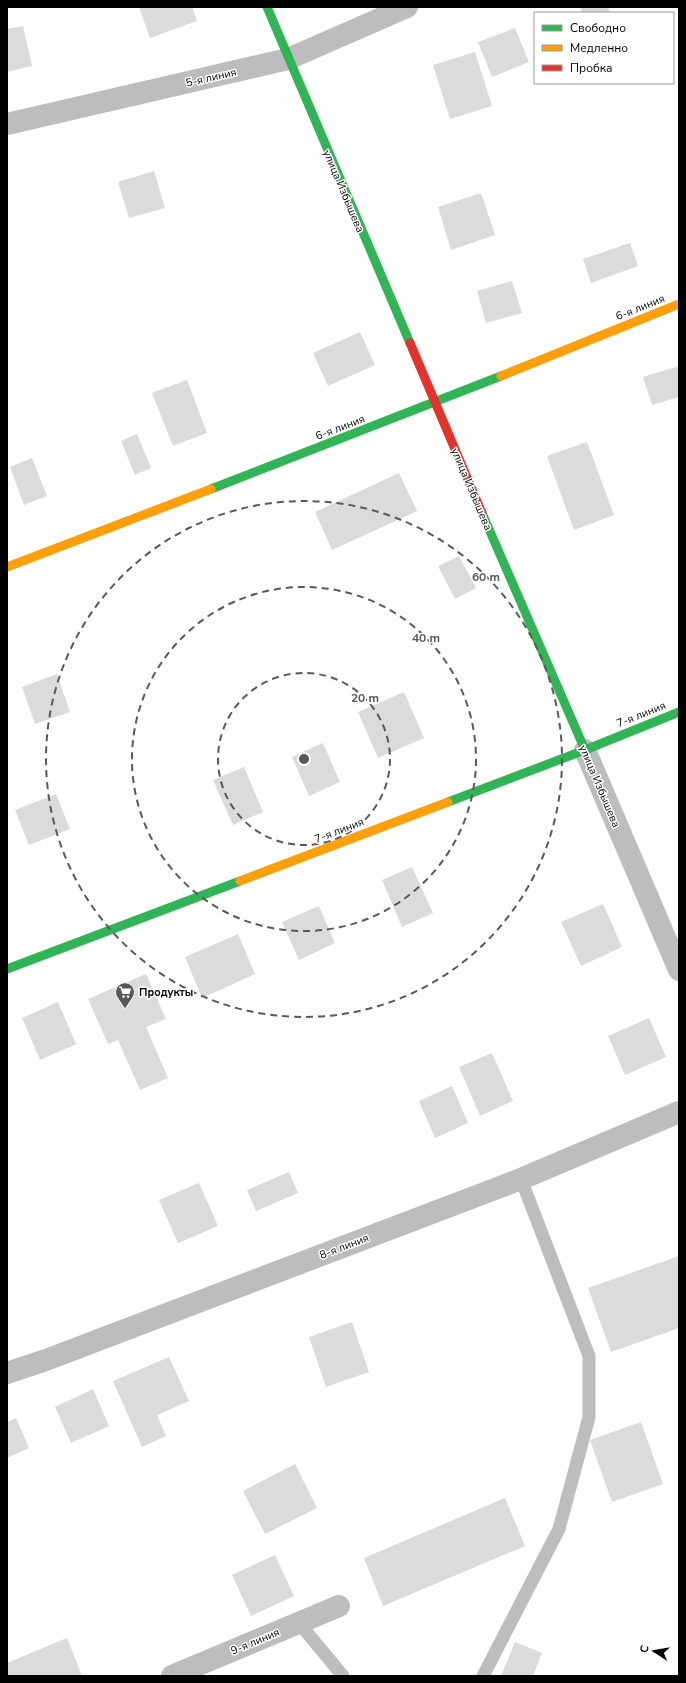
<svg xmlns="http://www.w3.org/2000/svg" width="686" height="1683" viewBox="0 0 686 1683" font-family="'Nunito Sans',sans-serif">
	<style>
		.building { fill: #dbdbdb }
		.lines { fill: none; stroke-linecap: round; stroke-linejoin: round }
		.lane { stroke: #bdbdbd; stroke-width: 13 }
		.street { stroke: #bdbdbd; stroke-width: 22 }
		.fast { stroke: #30b455; stroke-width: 9 }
		.slow { stroke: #ff9f0a; stroke-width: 9 }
		.jam { stroke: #e5322d; stroke-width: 9 }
		.ring { fill: none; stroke: #595959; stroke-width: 2; stroke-dasharray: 7 5 }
		.labels { text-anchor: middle; stroke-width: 3; stroke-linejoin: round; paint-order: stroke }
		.street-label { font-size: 11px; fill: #000; stroke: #fff }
		.poi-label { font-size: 11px; font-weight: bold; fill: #000; stroke: #fff; text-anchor: start }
		.centre { fill: #595959; stroke: #fff; stroke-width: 2 }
		.ring-label { font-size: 12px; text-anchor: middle; font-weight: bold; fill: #595959; stroke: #fff; stroke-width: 3; stroke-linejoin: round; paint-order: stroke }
	</style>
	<rect width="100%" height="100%" fill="#fff"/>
	<!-- building -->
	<g class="building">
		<polygon points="139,7 192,7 197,21 150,38"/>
		<polygon points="580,7 608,7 610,13 582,13"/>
		<polygon points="23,26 32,66 7,72 7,29"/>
		<polygon points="515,28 529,62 492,77 478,42"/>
		<polygon points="475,52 492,106 450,119 433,65"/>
		<polygon points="154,171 165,208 129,218 118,182"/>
		<polygon points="481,193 495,235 451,250 438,207"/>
		<polygon points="630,243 638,266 591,283 583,259"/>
		<polygon points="512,281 522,313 486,323 477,291"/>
		<polygon points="360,332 375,365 328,386 313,353"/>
		<polygon points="679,366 679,397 652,405 643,377"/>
		<polygon points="187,380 207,433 173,446 152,393"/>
		<polygon points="137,434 151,468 135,475 121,441"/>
		<polygon points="587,442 614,515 574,530 547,456"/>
		<polygon points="32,458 47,496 24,505 10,467"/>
		<polygon points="399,473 417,511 332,550 315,512"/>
		<polygon points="459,556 476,588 455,599 438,566"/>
		<polygon points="57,674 70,712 35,724 22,687"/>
		<polygon points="404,692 424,738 378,758 358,712"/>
		<polygon points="323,743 340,782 309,796 292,757"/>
		<polygon points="244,767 263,812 233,825 213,780"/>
		<polygon points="56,794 70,829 29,845 15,810"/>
		<polygon points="412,867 433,913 402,927 382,880"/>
		<polygon points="603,904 622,947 581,966 561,922"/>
		<polygon points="319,906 335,943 299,960 282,922"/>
		<polygon points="238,934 255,974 202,998 185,957"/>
		<polygon points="146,974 166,1019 146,1027 168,1078 140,1090 118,1040 108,1044 88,999"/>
		<polygon points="58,1002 76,1044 40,1060 22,1018"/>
		<polygon points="649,1018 666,1057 625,1075 608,1036"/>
		<polygon points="492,1053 513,1101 480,1116 459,1067"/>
		<polygon points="452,1086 468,1123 435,1138 419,1101"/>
		<polygon points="289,1172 298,1193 256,1211 247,1190"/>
		<polygon points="199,1183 218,1226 178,1243 159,1200"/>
		<polygon points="679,1256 679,1328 611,1352 588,1288"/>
		<polygon points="352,1322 369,1372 326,1387 309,1337"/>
		<polygon points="169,1357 189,1401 157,1415 166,1436 142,1447 113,1381"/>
		<polygon points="93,1389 109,1426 71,1443 55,1407"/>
		<polygon points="16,1418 29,1448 7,1458 7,1422"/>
		<polygon points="641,1422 663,1484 612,1502 590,1440"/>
		<polygon points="295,1464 317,1508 265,1534 243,1491"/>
		<polygon points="505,1498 525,1546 383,1606 364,1558"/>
		<polygon points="275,1555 294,1596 251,1616 232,1575"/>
		<polygon points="67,1638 82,1676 7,1676 7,1663"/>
		<polygon points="515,1642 542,1653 533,1676 501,1676"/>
	</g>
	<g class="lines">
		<!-- lane -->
		<g class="lane">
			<polyline points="299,1623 343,1676"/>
			<polyline points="483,1676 559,1529 589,1417 589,1356 521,1179"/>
		</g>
		<!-- street -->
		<g class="street">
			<polyline points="7,124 288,59 407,7"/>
			<polyline points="585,750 679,970"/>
			<polyline points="7,1373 46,1360 521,1179 679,1112"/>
			<polyline points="172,1676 339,1606"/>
		</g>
		<!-- fast -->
		<g class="fast">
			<polyline points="267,7 410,343"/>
			<polyline points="211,489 501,376"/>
			<polyline points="482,513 585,750"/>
			<polyline points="448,802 585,750 679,712"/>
			<polyline points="7,969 240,881"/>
		</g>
		<!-- slow -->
		<g class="slow">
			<polyline points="501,376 679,304"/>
			<polyline points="7,567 211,489"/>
			<polyline points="240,881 448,802"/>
		</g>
		<!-- jam -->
		<polyline class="jam" points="410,343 482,513"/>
	</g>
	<!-- distance rings -->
	<g class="ring">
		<circle cx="304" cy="759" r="86"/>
		<circle cx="304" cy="759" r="172"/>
		<circle cx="304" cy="759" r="258"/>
	</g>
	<!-- icons -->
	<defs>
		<symbol id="supermarket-pin" viewBox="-11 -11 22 30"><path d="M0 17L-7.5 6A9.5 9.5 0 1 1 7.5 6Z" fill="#595959" stroke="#fff"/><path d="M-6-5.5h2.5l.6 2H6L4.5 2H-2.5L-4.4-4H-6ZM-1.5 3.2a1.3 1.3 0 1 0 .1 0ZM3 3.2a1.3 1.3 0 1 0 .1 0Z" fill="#fff"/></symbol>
	</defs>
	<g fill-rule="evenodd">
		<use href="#supermarket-pin" x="114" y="981" width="22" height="30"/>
	</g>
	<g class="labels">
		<!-- street labels -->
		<g class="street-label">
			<text transform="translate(211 77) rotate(-13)" y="4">5-я линия</text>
			<text transform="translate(344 191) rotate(67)" y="4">улица Избышева</text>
			<text transform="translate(640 307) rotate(-22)" y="4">6-я линия</text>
			<text transform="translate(340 427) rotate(-21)" y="4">6-я линия</text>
			<text transform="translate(472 489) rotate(67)" y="4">улица Избышева</text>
			<text transform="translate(641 714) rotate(-22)" y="4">7-я линия</text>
			<text transform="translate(600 786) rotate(67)" y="4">улица Избышева</text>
			<text transform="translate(339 830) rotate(-21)" y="4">7-я линия</text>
			<text transform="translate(344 1246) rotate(-21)" y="4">8-я линия</text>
			<text transform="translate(255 1641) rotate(-23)" y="4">9-я линия</text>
		</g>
		<!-- poi labels -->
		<g class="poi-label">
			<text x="139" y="996">Продукты</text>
		</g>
	</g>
	<circle cx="304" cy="759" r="6" class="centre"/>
	<g class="ring-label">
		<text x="486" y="581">60 m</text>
		<text x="426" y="642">40 m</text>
		<text x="365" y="702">20 m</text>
	</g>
	<!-- border -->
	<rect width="686" height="1683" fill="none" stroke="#000000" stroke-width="16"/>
	<!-- legend -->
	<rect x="534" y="12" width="140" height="72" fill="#ffffff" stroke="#999999"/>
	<rect x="542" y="25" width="20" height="6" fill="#30b455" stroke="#999999"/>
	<text x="570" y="32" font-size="12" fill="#000000">Свободно</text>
	<rect x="542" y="45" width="20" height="6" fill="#ff9f0a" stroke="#999999"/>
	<text x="570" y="52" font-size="12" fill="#000000">Медленно</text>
	<rect x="542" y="65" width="20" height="6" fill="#e5322d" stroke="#999999"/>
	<text x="570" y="72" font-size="12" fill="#000000">Пробка</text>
	<!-- north arrow -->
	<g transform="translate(654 1651) rotate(282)" stroke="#ffffff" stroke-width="3" paint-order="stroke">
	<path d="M0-3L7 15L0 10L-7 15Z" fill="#000000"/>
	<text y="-6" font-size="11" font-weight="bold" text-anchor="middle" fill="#000000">С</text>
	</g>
</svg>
